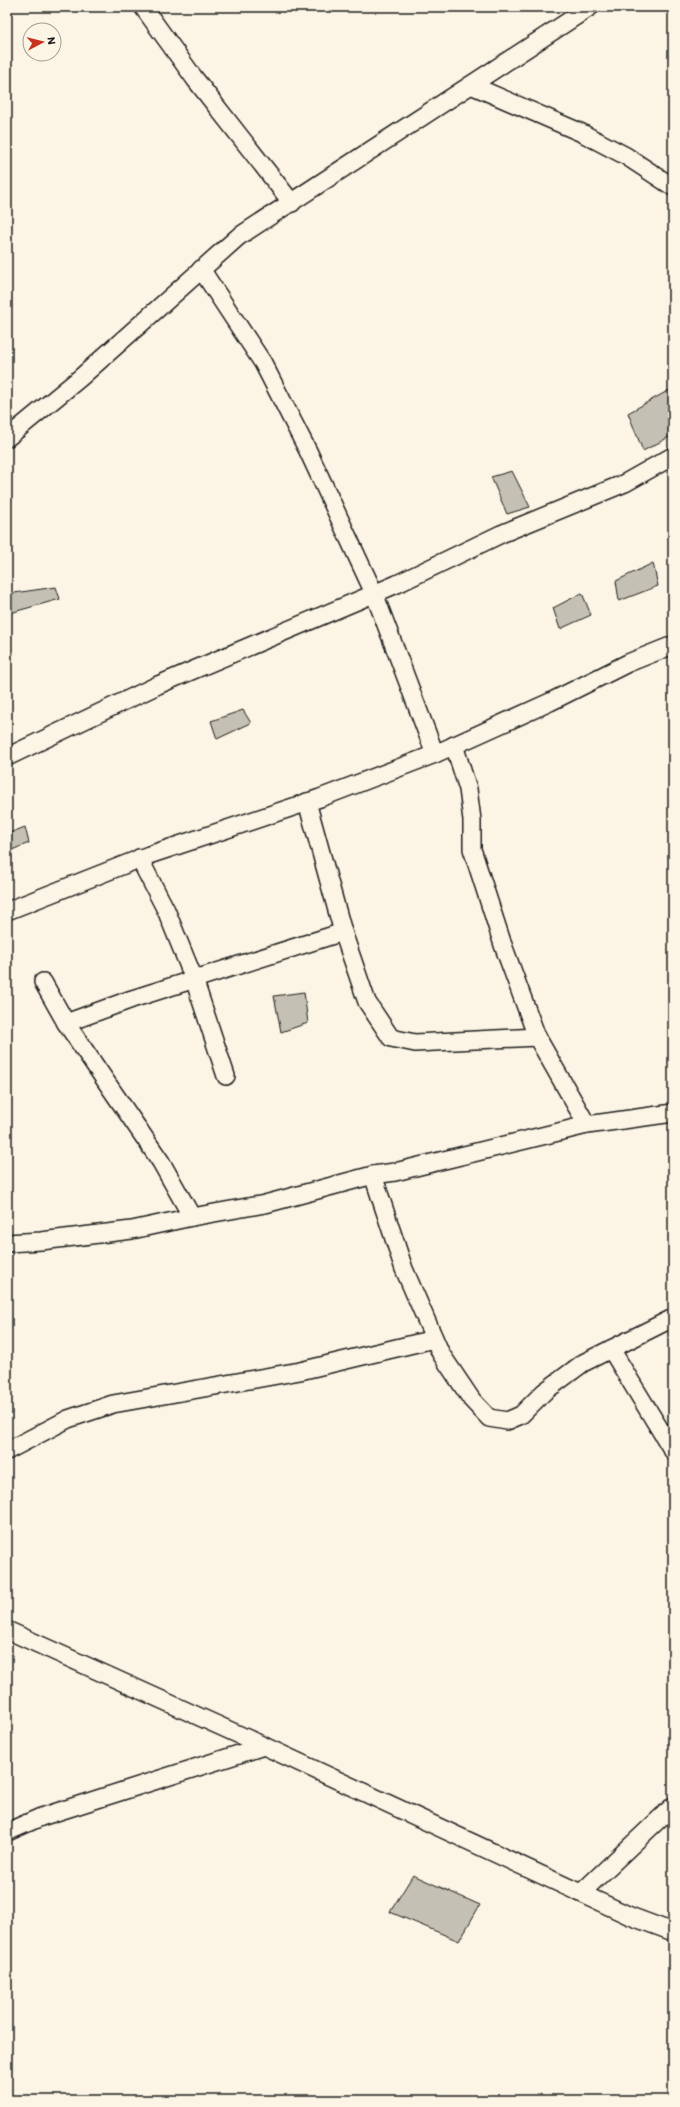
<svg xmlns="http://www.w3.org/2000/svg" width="680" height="2107" viewBox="0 0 680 2107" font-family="Itim,sans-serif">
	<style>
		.building { fill: #c4c0b3; stroke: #1c1c1c }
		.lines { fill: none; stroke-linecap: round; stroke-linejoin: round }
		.minor-casing { stroke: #1c1c1c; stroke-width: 20 }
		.minor { stroke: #fcf5e5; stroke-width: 17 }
	</style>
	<rect width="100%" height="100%" fill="#fcf5e5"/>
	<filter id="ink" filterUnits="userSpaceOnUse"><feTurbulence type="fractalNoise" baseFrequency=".025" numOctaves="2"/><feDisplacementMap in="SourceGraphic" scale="8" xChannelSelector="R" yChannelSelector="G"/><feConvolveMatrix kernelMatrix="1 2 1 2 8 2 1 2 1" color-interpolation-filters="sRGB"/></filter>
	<g filter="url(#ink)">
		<!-- building -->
		<g class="building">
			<polygon points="673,388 673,435 643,451 628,413"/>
			<polygon points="512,471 530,507 507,514 491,477"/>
			<polygon points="653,563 658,586 619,601 616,581"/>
			<polygon points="56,587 60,599 10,613 7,603 7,594"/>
			<polygon points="582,593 591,615 560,629 553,608"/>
			<polygon points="243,710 251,723 217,739 211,721"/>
			<polygon points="25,827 29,843 7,852 7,834"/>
			<polygon points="304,992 308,1023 281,1032 274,996"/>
			<polygon points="413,1875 480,1905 459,1941 390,1912"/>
		</g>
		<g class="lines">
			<defs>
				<g id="minor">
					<polyline points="143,7 195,79 292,203"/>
					<polyline points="471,85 582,133 626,156 673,187"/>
					<polyline points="201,269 263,363 308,451 374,593 435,754"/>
					<polyline points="7,438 80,378 238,237 590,7"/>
					<polyline points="454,745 468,789 472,820 472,849 503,945 537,1037 587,1125"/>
					<polyline points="7,757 158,685 397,584 501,534 625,483 673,456"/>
					<polyline points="307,802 343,932 367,1002 391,1038 415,1043 537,1037"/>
					<polyline points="139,858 166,910 194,979 226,1076"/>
					<polyline points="7,911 149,855 320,798 435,754 550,702 628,663 673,645"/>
					<polyline points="43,982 66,1023 161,1162 192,1217"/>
					<polyline points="66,1023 132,999 343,932"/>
					<polyline points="373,1175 404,1269 441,1354 472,1400 489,1418 507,1421 521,1415 544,1392 583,1363 673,1318"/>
					<polyline points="7,1243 41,1241 132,1230 192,1217 265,1204 373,1175 395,1172 587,1125 673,1113"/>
					<polyline points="611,1349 673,1451"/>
					<polyline points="7,1451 68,1419 113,1404 300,1371 434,1339"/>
					<polyline points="7,1630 264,1746 630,1916 673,1932"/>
					<polyline points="7,1832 41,1817 264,1746"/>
					<polyline points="581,1893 673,1806"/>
				</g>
			</defs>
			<!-- minor casing -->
			<use href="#minor" class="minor-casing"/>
			<!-- minor -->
			<use href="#minor" class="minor"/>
		</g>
	</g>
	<!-- margin -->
	<rect width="680" height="2107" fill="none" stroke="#fcf5e5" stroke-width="24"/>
	<rect x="12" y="12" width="656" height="2083" fill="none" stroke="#1c1c1c" stroke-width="1.5" filter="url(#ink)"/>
	<!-- north arrow -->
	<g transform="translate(42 42) rotate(83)"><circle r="19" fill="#fcf5e5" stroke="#a29e95"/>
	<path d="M0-3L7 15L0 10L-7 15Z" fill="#c8321e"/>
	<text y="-6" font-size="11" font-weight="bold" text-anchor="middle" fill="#1c1c1c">N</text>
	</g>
</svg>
